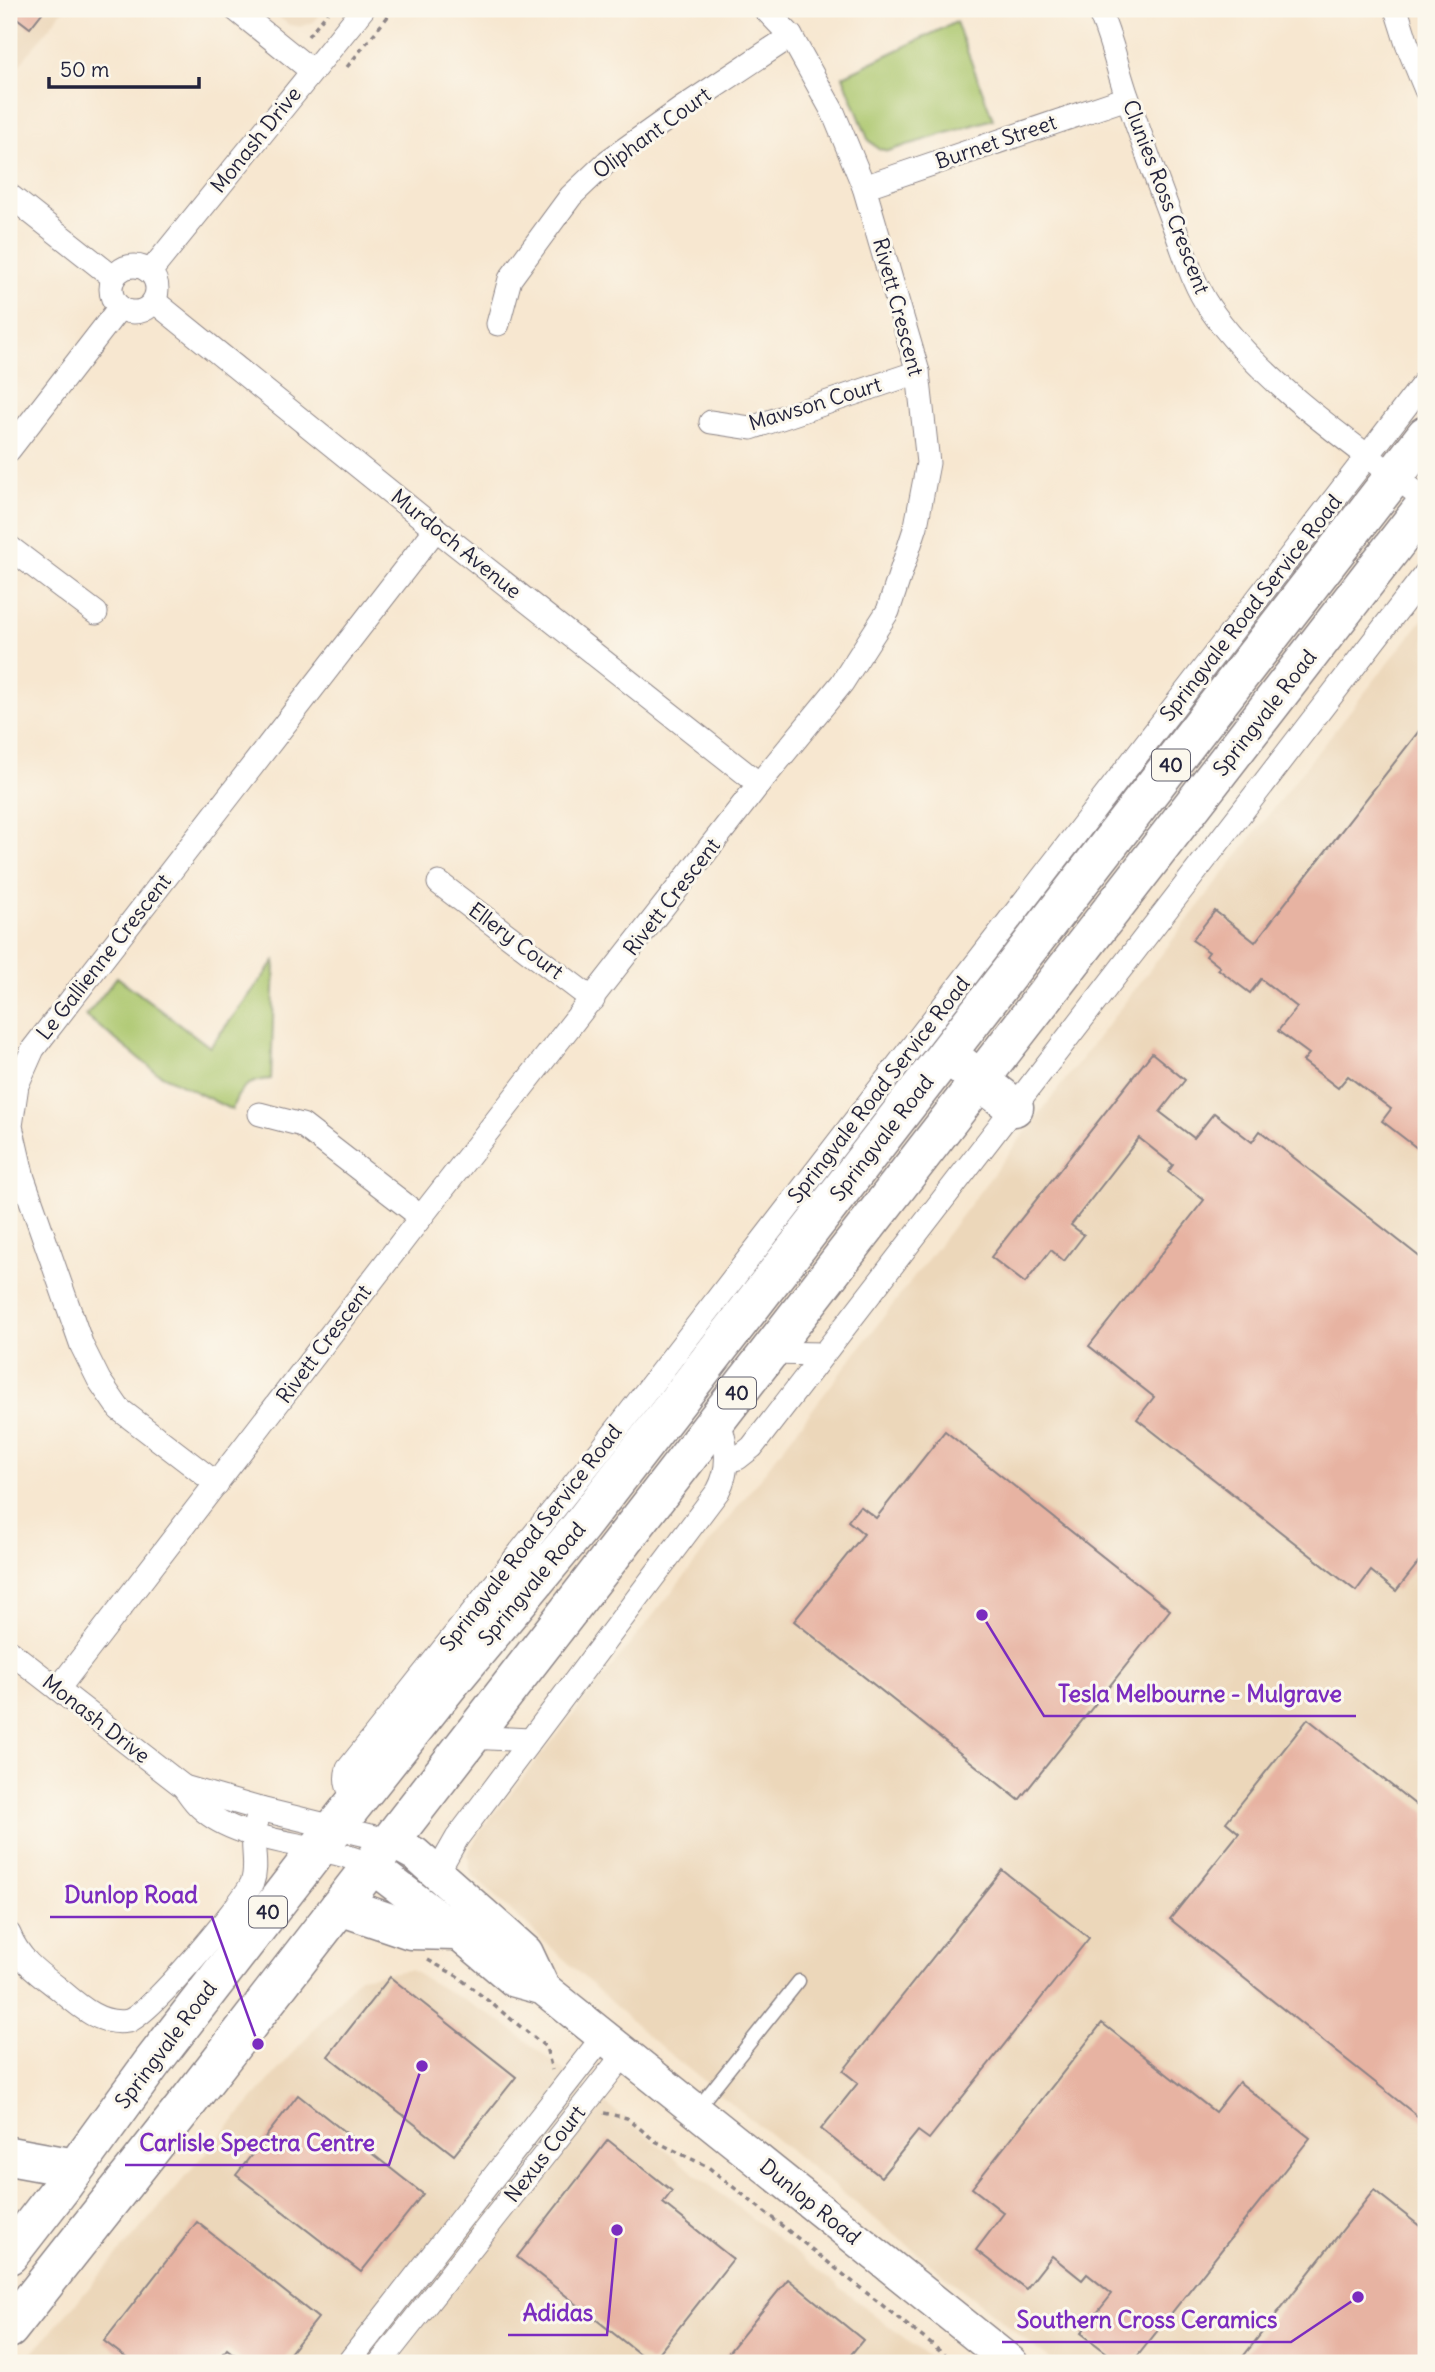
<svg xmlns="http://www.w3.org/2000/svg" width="1435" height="2372" viewBox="0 0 1435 2372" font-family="Delius,sans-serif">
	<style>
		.built { fill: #ecd7ba }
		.green { fill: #aac66c; stroke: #667454; stroke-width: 2 }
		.building { fill: #e7b3a2 }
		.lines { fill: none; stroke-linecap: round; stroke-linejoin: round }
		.lane-casing { stroke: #8c8486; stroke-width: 15 }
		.street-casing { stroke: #8c8486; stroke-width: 25 }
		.secondary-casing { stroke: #8c8486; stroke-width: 36 }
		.highway-casing { stroke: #8c8486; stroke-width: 41 }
		.path { stroke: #8c8486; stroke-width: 3.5; stroke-dasharray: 5 5; stroke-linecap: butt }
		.lane { stroke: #fff; stroke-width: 12 }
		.street { stroke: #fff; stroke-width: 23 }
		.secondary { stroke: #fff; stroke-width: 33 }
		.highway { stroke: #fff; stroke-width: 38 }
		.labels { text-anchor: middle; stroke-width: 6; stroke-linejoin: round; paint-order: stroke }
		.shield { fill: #fbf7ec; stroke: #636270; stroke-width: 2 }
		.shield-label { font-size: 19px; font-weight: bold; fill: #22223b }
		.street-label { font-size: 21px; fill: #22223b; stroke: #fbf7ec }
		.leader { fill: none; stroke: #7b2cbf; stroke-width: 2.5 }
		.callout-dot { fill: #7b2cbf; stroke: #fbf7ec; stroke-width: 2.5 }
		.callout-label { font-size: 23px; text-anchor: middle; font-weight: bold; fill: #7b2cbf; stroke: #fbf7ec; stroke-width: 6; stroke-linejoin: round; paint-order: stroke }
	</style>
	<rect width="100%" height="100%" fill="#fbf7ec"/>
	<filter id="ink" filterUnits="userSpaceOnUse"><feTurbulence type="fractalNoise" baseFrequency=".0143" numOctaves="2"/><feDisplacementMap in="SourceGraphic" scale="14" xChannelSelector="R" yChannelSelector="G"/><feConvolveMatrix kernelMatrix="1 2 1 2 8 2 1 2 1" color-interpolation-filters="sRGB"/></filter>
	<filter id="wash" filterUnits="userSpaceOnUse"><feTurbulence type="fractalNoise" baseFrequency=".00686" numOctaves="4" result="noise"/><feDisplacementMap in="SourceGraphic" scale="28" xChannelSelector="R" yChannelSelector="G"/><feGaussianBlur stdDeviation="1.57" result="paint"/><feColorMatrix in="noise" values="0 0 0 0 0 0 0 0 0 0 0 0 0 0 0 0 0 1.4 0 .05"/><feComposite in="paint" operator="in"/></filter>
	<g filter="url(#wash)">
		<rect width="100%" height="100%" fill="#f7e7d0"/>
		<!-- built -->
		<g class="built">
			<polygon points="9,9 64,9 9,78"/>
			<polygon points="269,9 324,9 313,22 300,27 289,25"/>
			<polygon points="1426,615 1426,2363 1054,2363 650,2038 471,1874 468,1854 481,1830 687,1573 1293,783"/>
			<polygon points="410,1970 502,2022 936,2363 32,2363 29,2357 359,1977"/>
		</g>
		<!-- green -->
		<g class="green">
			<polygon points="956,22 993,119 888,151 877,148 868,139 843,76"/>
			<path d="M275 961 271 1079C248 1080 238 1089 232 1110L156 1072 86 1016 117 977 210 1047Z"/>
		</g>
		<g id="blocks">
			<!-- building -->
			<g class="building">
				<polygon points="9,9 45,9 30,28 9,12"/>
				<polygon points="1426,722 1426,1155 1382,1121 1391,1109 1348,1076 1338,1088 1303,1061 1309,1054 1278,1031 1297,1007 1261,979 1250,993 1218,969 1220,967 1206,956 1209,952 1192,940 1215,911 1255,942"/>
				<polygon points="1152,1053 1185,1080 1160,1112 1194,1138 1214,1113 1252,1142 1260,1131 1426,1262 1426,1553 1396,1591 1371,1571 1356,1591 1137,1419 1154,1397 1089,1346 1204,1200 1168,1172 1173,1165 1139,1138 1071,1225 1084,1235 1064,1261 1051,1250 1025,1283 991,1257"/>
				<polygon points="945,1431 1170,1610 1019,1800 794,1621 864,1534 848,1521 860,1506 876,1518"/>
				<polygon points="1308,1719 1426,1813 1426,2123 1170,1919 1239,1833 1226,1822"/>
				<polygon points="1002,1870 1089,1938 929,2139 918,2131 881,2177 821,2129 858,2083 843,2071"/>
				<polygon points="390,1977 516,2077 454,2155 328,2056"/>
				<polygon points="1102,2023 1215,2112 1239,2082 1310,2138 1132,2363 1120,2363 1081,2333 1112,2294 1087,2274 1082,2280 1052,2256 1026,2289 976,2250 1004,2213 972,2188"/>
				<polygon points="298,2095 423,2194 361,2272 236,2175"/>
				<polygon points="608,2140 672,2191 663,2203 733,2259 651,2363 517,2257"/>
				<polygon points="1374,2190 1426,2231 1426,2363 1238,2363"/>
				<polygon points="197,2222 318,2318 282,2363 245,2363 227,2349 216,2363 133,2363 104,2341"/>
				<polygon points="788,2279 863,2340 844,2363 720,2363"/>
			</g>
		</g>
	</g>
	<g filter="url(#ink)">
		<use href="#blocks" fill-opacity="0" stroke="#8c8486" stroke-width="2"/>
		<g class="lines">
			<defs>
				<polyline id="lane" points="696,2110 799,1981"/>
				<g id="street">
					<polyline points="235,9 312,71"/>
					<path d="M1098 9C1112 38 1117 69 1128 99 1143 144 1160 189 1177 234 1186 258 1194 285 1209 307 1260 382 1354 445 1426 500"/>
					<polyline points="1396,9 1407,44 1426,90"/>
					<polyline points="864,187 1127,98"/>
					<polyline points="9,195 114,278"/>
					<circle cx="134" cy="289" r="23"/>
					<polyline points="150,272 363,9"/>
					<polyline points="154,301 436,529 759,784"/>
					<polyline points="498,324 510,279 571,196 608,161 681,109 791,36"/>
					<polyline points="711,422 751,428 918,372"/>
					<polyline points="9,450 120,307"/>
					<polyline points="9,547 96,613"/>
					<polyline points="439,883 593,1000"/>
					<polyline points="260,1114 302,1125 421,1217"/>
					<polyline points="768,1353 822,1354"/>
					<polyline points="728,1461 738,1458 752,1447 1426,573"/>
					<polyline points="217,1484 119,1409 99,1380 82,1346 23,1178 11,1126 17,1085 33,1049 436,529"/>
					<path d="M9 1651 184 1787C189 1794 194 1802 201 1808 241 1846 322 1841 371 1866"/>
					<polyline points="58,1689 421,1217 759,784 842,683 888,611 916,526 928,463 918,372 864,187 833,112 791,36 765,9"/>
					<polyline points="471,1737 530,1740"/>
					<polyline points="184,1787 260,1809 391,1841"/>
					<path d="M357 1800C348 1790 344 1782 348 1769L601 1450 1426 380"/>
					<path d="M437 1873 457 1838 718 1491C732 1465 726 1444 718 1417"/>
					<path d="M9 1934C19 1959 37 1972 58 1988 78 2005 100 2026 128 2021 147 2018 242 1904 252 1883 258 1867 252 1851 254 1835 255 1826 258 1817 260 1809"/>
					<polyline points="348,2363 603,2037"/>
					<polyline points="380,2363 625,2053"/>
				</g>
				<g id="secondary">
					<polyline points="391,1841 415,1854 526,1952 543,1988"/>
					<polyline points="371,1866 456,1931 514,1980 543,1988 1011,2363"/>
				</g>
				<g id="highway">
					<polyline points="961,1065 1014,1107"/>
					<polyline points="340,1906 411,1930 456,1931"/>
					<polyline points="9,2156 75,2168"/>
					<polyline points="9,2255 61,2188 152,2063 317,1850 451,1682 580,1527 1426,435"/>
					<polyline points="9,2329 182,2110 1426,504"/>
				</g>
			</defs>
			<!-- lane casing -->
			<use href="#lane" class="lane-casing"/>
			<!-- street casing -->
			<use href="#street" class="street-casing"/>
			<!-- secondary casing -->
			<use href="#secondary" class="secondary-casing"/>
			<!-- highway casing -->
			<use href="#highway" class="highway-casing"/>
			<!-- path -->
			<g class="path">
				<polyline points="308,36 330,9"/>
				<polyline points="347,67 394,9"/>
				<polyline points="428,1960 457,1976 546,2047 552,2070"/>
				<polyline points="604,2113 627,2118 655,2141 708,2167 955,2363"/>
			</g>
			<!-- lane -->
			<use href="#lane" class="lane"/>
			<!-- street -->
			<use href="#street" class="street"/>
			<!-- secondary -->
			<use href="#secondary" class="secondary"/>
			<!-- highway -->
			<use href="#highway" class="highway"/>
		</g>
	</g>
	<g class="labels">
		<!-- shield labels -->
		<g class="shield">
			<rect x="1152" y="749.5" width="38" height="31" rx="5"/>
			<rect x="718" y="1377.5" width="38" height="31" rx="5"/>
			<rect x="249" y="1896.5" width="38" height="31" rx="5"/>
		</g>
		<g class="shield-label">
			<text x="1171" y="772">40</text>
			<text x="737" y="1400">40</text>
			<text x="268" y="1919">40</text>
		</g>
		<!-- street labels -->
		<g class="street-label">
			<text transform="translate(652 133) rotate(-36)" y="7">Oliphant Court</text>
			<text transform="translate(256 140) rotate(-51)" y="7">Monash Drive</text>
			<text transform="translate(996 142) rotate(-19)" y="7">Burnet Street</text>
			<text transform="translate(1166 197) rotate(69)" y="7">Clunies Ross Crescent</text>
			<text transform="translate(898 307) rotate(75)" y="7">Rivett Crescent</text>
			<text transform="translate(815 404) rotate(-17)" y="7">Mawson Court</text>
			<text transform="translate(456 544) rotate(39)" y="7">Murdoch Avenue</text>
			<text transform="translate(1251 608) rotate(-52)" y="7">Springvale Road Service Road</text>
			<text transform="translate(1265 713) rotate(-52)" y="7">Springvale Road</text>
			<text transform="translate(672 897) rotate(-52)" y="7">Rivett Crescent</text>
			<text transform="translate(516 941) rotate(37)" y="7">Ellery Court</text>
			<text transform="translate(104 957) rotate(-52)" y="7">Le Gallienne Crescent</text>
			<text transform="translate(879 1090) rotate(-52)" y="7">Springvale Road Service Road</text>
			<text transform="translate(882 1138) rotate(-52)" y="7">Springvale Road</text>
			<text transform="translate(324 1344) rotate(-53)" y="7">Rivett Crescent</text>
			<text transform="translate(531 1538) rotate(-52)" y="7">Springvale Road Service Road</text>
			<text transform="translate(532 1584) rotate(-50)" y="7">Springvale Road</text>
			<text transform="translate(96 1719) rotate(38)" y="7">Monash Drive</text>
			<text transform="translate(166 2045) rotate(-53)" y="7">Springvale Road</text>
			<text transform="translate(545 2154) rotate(-52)" y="7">Nexus Court</text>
			<text transform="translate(810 2202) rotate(39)" y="7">Dunlop Road</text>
		</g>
	</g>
	<!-- callouts -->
	<path class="leader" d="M982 1615L1044 1716H1356M258 2044L212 1917H50M422 2066L389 2165H125M617 2230L607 2335H508M1358 2297L1291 2342H1002"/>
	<g class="callout-dot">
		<circle cx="982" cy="1615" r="7"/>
		<circle cx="258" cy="2044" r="7"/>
		<circle cx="422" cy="2066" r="7"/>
		<circle cx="617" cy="2230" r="7"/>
		<circle cx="1358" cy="2297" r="7"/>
	</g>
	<g class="callout-label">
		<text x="1200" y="1702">Tesla Melbourne - Mulgrave</text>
		<text x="131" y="1903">Dunlop Road</text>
		<text x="257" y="2151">Carlisle Spectra Centre</text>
		<text x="558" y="2321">Adidas</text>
		<text x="1147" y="2328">Southern Cross Ceramics</text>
	</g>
	<!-- margin -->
	<rect width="1435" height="2372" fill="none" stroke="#fbf7ec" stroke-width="35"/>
	<!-- scale -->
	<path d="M49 77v10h150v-10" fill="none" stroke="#22223b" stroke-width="3.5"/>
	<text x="60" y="77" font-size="21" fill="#22223b" stroke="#fbf7ec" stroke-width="5" paint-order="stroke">50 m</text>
</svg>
